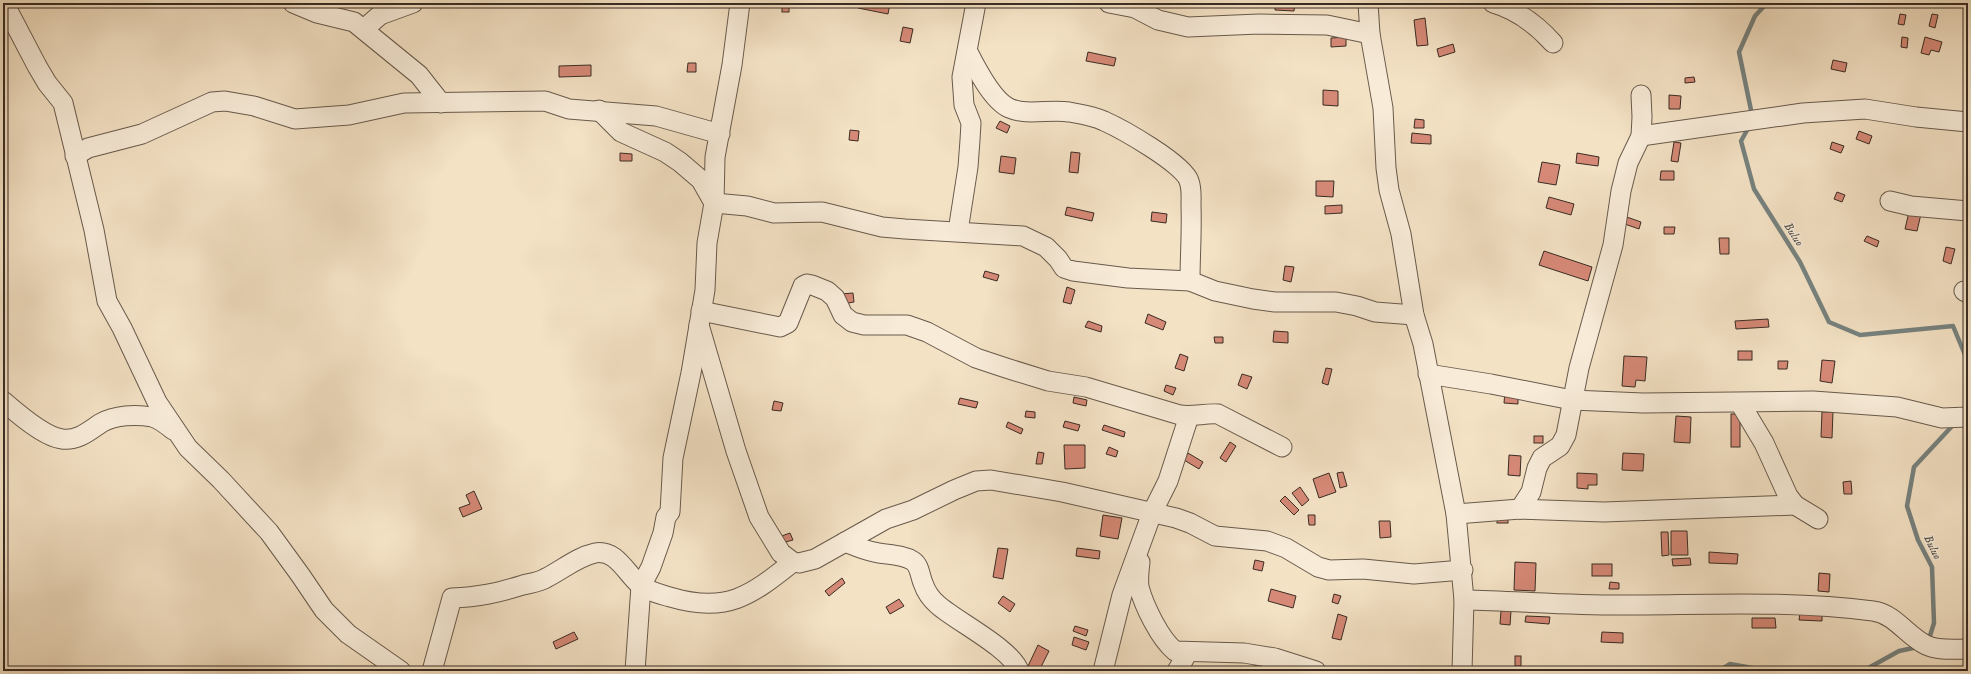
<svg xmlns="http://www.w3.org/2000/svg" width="1971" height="674" viewBox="0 0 1971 674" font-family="'IM FELL English',serif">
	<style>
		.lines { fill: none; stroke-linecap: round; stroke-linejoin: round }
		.stream { stroke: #76827f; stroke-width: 4.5 }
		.building { fill: #d68977; stroke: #392c23 }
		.minor-casing { stroke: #685a4c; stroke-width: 21 }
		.minor { stroke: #f8ecd9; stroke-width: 19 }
		.labels { text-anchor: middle; stroke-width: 3; stroke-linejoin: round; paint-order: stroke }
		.water-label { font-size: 12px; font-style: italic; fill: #52504a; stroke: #f8ecd9 }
	</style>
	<rect width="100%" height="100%" fill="#f4e2c5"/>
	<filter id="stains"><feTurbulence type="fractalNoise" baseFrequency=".005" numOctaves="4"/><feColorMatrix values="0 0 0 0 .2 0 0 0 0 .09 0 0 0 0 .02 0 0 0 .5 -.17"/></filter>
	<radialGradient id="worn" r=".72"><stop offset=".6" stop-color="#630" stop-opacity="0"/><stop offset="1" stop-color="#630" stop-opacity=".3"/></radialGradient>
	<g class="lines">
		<!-- stream -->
		<g class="stream">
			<polyline points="1752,115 1739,52 1755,16 1767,3"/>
			<polyline points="1750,125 1741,141 1754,189 1800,262 1829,322 1860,335 1953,326 1968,362"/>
			<polyline points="1968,387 1966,395 1968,400"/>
			<polyline points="1928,642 1934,623 1932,567 1918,540 1907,506 1914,467 1955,423"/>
			<polyline points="1719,671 1730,664 1769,671"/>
			<polyline points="1863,671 1899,651 1918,647"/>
		</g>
	</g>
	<!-- building -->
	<g class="building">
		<polygon points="859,3 890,3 888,14 858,8"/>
		<polygon points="1275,3 1295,3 1294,11 1275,10"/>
		<rect x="782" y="5" width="7" height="7"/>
		<polygon points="1900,14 1906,15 1904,25 1898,24"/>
		<polygon points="1932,14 1938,15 1935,28 1929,26"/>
		<polygon points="1425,18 1428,45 1417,46 1414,20"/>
		<polygon points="903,27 913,29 910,43 900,41"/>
		<polygon points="1346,37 1346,46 1331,47 1331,38"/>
		<polygon points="1902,37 1908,38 1907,48 1901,47"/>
		<polygon points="1925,37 1942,42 1939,52 1931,50 1929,55 1921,53"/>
		<polygon points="1453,44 1455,52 1439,57 1437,49"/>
		<polygon points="1088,52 1116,58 1114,66 1086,61"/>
		<polygon points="1833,60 1847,63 1845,72 1831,69"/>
		<polygon points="688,63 696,63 696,72 687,72"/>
		<polygon points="591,65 591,76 559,77 559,66"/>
		<polygon points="1694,77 1695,82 1685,83 1685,78"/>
		<polygon points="1323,90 1338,91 1338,106 1323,105"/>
		<polygon points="1669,95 1681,96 1680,109 1669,109"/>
		<polygon points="1415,119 1424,120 1424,128 1414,128"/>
		<polygon points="1000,121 1010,126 1007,133 996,128"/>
		<polygon points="850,130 859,131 858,141 849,140"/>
		<polygon points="1859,131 1872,136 1869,144 1856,139"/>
		<polygon points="1412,133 1431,135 1431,144 1411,143"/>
		<polygon points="1674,142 1681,143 1678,162 1671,161"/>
		<polygon points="1832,142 1844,146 1841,153 1830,149"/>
		<polygon points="1071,152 1080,153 1078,173 1069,172"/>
		<polygon points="620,153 632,154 632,161 620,161"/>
		<polygon points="1577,153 1599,157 1598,166 1576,163"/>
		<polygon points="1001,156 1016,158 1014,174 999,172"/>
		<polygon points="1542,162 1560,165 1556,185 1538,182"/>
		<polygon points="1661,171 1674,171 1674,180 1660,180"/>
		<polygon points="1316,181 1334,181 1333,197 1316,196"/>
		<polygon points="1837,192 1845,195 1842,202 1834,199"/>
		<polygon points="1549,197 1574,204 1571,215 1546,208"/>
		<polygon points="1342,205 1342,213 1325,214 1325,206"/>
		<polygon points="1067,207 1094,213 1092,221 1065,215"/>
		<polygon points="1152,212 1167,214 1166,223 1151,221"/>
		<polygon points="1909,212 1921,214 1917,231 1905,229"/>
		<polygon points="1621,215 1641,222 1639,229 1619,222"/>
		<polygon points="1664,227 1675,227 1674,234 1664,234"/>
		<polygon points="1867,236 1879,241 1877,247 1864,241"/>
		<polygon points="1719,238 1729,238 1729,254 1720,254"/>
		<polygon points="1946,247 1955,249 1951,264 1943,261"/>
		<polygon points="1544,251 1592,267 1588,281 1539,265"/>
		<polygon points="1285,266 1294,267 1291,282 1283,280"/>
		<polygon points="985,271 999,275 997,281 983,277"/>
		<polygon points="1067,287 1075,290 1071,304 1063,302"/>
		<polygon points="853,293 854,302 843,304 841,294"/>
		<polygon points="1148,314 1166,322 1163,330 1145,323"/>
		<polygon points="1768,319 1769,327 1736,329 1735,321"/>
		<polygon points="1088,321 1102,326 1101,332 1085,327"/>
		<polygon points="1274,331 1288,332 1288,343 1273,342"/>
		<polygon points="1214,337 1223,337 1223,343 1215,343"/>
		<rect x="1738" y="351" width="14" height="9"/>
		<polygon points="1180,354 1188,357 1184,371 1175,368"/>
		<polygon points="1624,356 1647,357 1645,381 1636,380 1635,387 1622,386"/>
		<polygon points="1822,360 1835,361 1832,383 1820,381"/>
		<polygon points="1778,361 1788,361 1787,369 1778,369"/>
		<polygon points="1326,368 1332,369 1328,385 1322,383"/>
		<polygon points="1242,374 1252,377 1247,389 1238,385"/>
		<polygon points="1166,385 1176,388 1173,395 1164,391"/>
		<polygon points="1505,391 1518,392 1518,404 1504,403"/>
		<polygon points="1074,397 1087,400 1086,406 1073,403"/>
		<polygon points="960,398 978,402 976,408 958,404"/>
		<polygon points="774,401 783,403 781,411 772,410"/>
		<polygon points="1026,411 1035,412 1035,418 1025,417"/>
		<polygon points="1822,412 1833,412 1832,438 1821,437"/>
		<rect x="1731" y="414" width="9" height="33"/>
		<polygon points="1676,416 1691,417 1690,443 1674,442"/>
		<polygon points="1065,421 1080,425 1078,431 1063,427"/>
		<polygon points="1008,422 1023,429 1021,434 1006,427"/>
		<polygon points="1104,425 1125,432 1124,437 1102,430"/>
		<rect x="1534" y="436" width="9" height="7"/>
		<polygon points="1230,442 1236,446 1226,462 1220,458"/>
		<polygon points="1064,445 1085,445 1085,468 1065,469"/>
		<polygon points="1109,447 1118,451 1116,457 1106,454"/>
		<polygon points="1038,452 1044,453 1042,464 1036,464"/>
		<polygon points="1188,453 1203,462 1199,469 1184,460"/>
		<polygon points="1623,453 1644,454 1643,471 1622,470"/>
		<polygon points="1509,455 1521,456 1520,476 1508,475"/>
		<polygon points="1343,472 1347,486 1340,488 1337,473"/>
		<polygon points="1329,473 1336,492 1319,498 1313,479"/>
		<polygon points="1577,473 1597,474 1597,485 1588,485 1588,489 1577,488"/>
		<polygon points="1851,481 1852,494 1844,494 1843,482"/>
		<polygon points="1300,487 1309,500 1302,506 1292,493"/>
		<polygon points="474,491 482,509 463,517 459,508 470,504 466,495"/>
		<polygon points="1285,496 1299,510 1294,515 1280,501"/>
		<rect x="1497" y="512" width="11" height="11"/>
		<polygon points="1103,515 1122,518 1118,539 1100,536"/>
		<polygon points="1308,515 1315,515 1315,525 1309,525"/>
		<polygon points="1379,521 1390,521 1391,537 1380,538"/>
		<polygon points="1671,531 1687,531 1688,555 1671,555"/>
		<polygon points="1661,532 1668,532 1669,555 1662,556"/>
		<polygon points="790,533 793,540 778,544 776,538"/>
		<polygon points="998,548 1008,549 1003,579 993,577"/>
		<polygon points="1077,548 1100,551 1099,559 1076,556"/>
		<polygon points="1709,552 1738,554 1737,564 1709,563"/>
		<polygon points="1690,558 1691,565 1673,566 1672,559"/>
		<polygon points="1255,560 1264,562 1262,571 1253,569"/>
		<polygon points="1515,562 1536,563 1535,591 1514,590"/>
		<rect x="1592" y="564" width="20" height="12"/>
		<polygon points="1819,573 1830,574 1829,592 1818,591"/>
		<polygon points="842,578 845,583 829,596 825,591"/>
		<polygon points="1610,582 1619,583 1619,589 1609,589"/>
		<polygon points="1271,589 1296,596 1293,608 1268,601"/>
		<polygon points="1334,594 1341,596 1338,604 1332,602"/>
		<polygon points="1003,596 1015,604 1010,612 998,603"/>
		<polygon points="899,599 904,606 890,614 886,607"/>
		<polygon points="1501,611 1511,611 1510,625 1500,624"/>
		<polygon points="1800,613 1822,613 1822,621 1799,620"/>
		<polygon points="1338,614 1347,617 1341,640 1332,638"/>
		<polygon points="1526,616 1550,617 1549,624 1525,622"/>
		<polygon points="1752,618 1775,618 1776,628 1752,628"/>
		<polygon points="1075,626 1088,630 1086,636 1073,631"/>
		<polygon points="574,632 578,639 556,649 553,642"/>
		<polygon points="1602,632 1623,633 1623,643 1601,642"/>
		<polygon points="1074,637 1089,642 1086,650 1072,645"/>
		<polygon points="1038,645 1049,651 1039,671 1028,666"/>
		<rect x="1515" y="656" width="6" height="10"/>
		<polygon points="1255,661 1264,663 1262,671 1254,671"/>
	</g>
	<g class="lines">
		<defs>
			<g id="minor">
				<polyline points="4,3 37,66 47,83 63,103 94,230 107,301 122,328 157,402 188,448 221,480 269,532 301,576 324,610 348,634 401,671"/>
				<polyline points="293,3 317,13 354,22 419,75 441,103"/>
				<polyline points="1109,3 1135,8 1158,20 1188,27 1259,24 1327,25 1370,34"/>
				<polyline points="1368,3 1370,34 1383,108 1386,168 1389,190 1401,234 1414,315 1423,344 1456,514 1464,600 1462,671"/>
				<path d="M1493 3C1517 10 1536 24 1553 43"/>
				<polyline points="364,29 380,15 413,3"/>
				<path d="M968 52C976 68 992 100 1009 108 1027 116 1049 109 1069 112 1080 114 1094 116 1104 121 1122 129 1184 164 1189 181 1192 189 1191 198 1191 205 1192 231 1190 256 1190 281"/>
				<polyline points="599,110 621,132 665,152 680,162 701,180 714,203 747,206 774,213 822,212 882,227 905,229 1023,236 1046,247 1058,259 1064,268 1073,271 1128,278 1190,281 1215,291 1253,299 1275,302 1336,302 1357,306 1375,312 1414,315"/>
				<polyline points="1641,136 1803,113 1865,109 1916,117 1968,122"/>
				<polyline points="75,156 88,148 142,134 212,102 225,101 254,106 295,119 349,115 404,103 545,101 569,109 656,116 720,134"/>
				<polyline points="1890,201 1911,206 1968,211"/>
				<polyline points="958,231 968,167 970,140 971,123 964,105 962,77 976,3"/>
				<polyline points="1964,291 1968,293"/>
				<path d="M701 311 780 327 788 323 803 286 807 284 812 285 827 291 835 298 843 315 852 322 864 325H907L927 332 976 358 1006 368 1048 381 1086 387 1180 415C1193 417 1205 413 1218 414L1282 447"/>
				<polyline points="699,325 736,451 759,517 781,553 793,562 799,563 815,559 886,519 913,510 954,490 976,481 991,480 1062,492 1176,518 1190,523 1215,536 1267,541 1286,548 1318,567 1329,570 1363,569 1414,574 1463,570"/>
				<polyline points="1428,374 1491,384 1572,400 1643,403 1813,401 1897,407 1942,418 1968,417"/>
				<path d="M3 401C17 413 44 437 62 439 78 441 89 431 101 423 115 415 136 414 152 417 159 419 167 425 173 430"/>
				<polyline points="1740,403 1764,443 1788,496 1795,505 1818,519"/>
				<polyline points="1520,509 1531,492 1537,468 1542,458 1560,446 1566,435 1579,368 1613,245 1621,191 1628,163 1641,136 1642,117 1641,95"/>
				<polyline points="1456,514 1520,509 1604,512 1795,505"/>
				<path d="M845 542C855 546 864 550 874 552 886 555 902 554 913 561 920 566 920 576 923 583 926 592 931 599 938 605 956 621 1012 649 1019 671"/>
				<path d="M1140 562C1139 570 1138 579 1139 587 1144 606 1160 639 1175 651L1244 653 1275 658 1316 671"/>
				<path d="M1464 600C1516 601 1567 605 1619 605 1703 605 1789 600 1873 611 1895 614 1907 636 1926 645 1938 651 1955 649 1968 649"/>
				<path d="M432 671 452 598C479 597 497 593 523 585 531 583 540 582 546 578 562 570 577 557 595 553 616 549 626 573 639 584 647 591 660 594 670 597 727 614 750 596 793 562"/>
				<polyline points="635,671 641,586 651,567 663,533 666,517 670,512 673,458 691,373 705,290 707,243 714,203 715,157 732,65 740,3"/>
				<polyline points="1103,671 1122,595 1152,513 1168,481 1189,416"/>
				<polyline points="1177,671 1188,652"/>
			</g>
		</defs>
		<!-- minor casing -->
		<use href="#minor" class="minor-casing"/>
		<!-- minor -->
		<use href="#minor" class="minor"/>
	</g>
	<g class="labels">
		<!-- water labels -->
		<g class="water-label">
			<text transform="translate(1794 234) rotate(57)" y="4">Buluo</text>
			<text transform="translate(1933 547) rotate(64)" y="4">Buluo</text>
		</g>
	</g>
	<!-- margin -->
	<rect width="1971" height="674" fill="none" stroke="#f4e2c5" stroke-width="16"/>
	<rect x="4" y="4" width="1963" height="666" fill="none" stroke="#392c23" stroke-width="2"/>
	<rect x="8" y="8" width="1955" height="658" fill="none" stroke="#392c23"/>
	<rect width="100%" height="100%" filter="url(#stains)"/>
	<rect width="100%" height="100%" fill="url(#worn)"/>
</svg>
